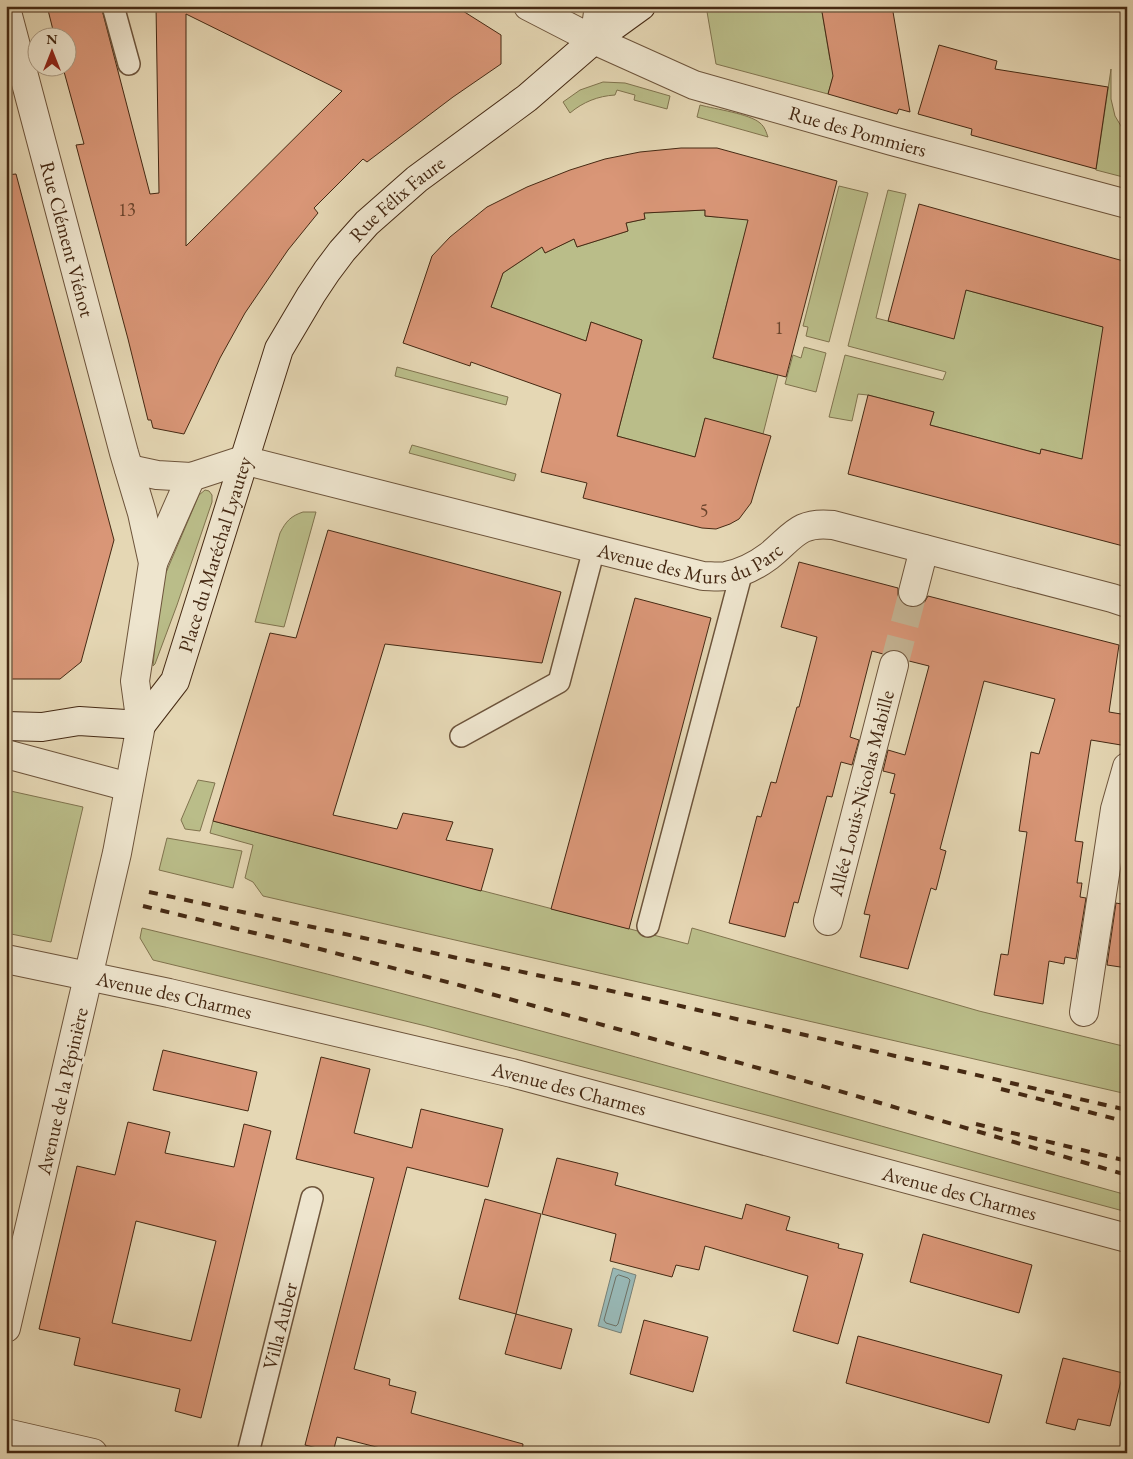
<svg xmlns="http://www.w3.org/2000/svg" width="1133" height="1459" viewBox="0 0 1133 1459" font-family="'EB Garamond',serif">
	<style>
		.green { fill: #babd89; stroke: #80734e }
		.water { fill: #98b8b6; stroke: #777f75 }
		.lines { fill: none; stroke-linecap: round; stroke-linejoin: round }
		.shore { stroke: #6e7064; stroke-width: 1 }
		.building { fill: #d99677; stroke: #452913; fill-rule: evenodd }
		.street-tunnel { stroke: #c5b494; stroke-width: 28; stroke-dasharray: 28 14; stroke-linecap: butt }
		.lane-casing { stroke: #6d543b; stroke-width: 24 }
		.street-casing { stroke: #6d543b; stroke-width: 30 }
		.secondary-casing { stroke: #452913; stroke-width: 30 }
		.lane { stroke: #eee5ce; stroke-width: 21 }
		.street { stroke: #eee5ce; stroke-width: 28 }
		.secondary { stroke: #eee5ce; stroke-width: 28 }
		.rail { stroke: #452913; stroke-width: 4; stroke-dasharray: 9 9; stroke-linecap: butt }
		.labels { text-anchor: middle; stroke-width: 5; stroke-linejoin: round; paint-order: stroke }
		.number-label { font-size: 18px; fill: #6a442c }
		.street-label { font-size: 20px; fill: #452913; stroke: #eee5ce }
	</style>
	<rect width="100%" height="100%" fill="#e5d7b4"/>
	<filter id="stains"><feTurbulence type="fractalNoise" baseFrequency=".004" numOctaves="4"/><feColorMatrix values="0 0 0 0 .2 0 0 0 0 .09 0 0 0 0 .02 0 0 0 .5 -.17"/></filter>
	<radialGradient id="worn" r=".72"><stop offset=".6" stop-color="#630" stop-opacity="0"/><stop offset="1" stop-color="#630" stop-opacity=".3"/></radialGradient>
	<!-- green -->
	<g class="green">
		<polygon points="706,6 821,6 830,60 837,63 828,94 716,64"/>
		<polygon points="1111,69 1111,99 1115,116 1127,136 1127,178 1096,170"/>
		<path d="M603 82 625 83 670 96 667 109 634 100 635 95 617 90 615 95C598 96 583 102 570 113L563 102 580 90Z"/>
		<path d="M700 105C715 109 750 114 760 123 765 127 766 132 768 137L697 117Z"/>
		<polygon points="839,186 868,193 829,342 806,336 808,327 803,326"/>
		<polygon points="888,190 906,194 876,318 953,338 966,290 1111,329 1088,461 1042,449 1040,454 930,425 934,412 868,395 858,394 852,421 829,417 845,355 943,380 946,372 848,346"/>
		<polygon points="705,210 705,216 718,217 719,212 761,223 738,259 713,358 778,375 763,434 705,419 695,457 617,436 642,340 591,322 586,341 491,307 503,273 542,247 545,253 574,239 577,247 628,231 626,223 645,219 644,213"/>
		<polygon points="804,347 826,353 816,392 785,384 793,355 801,358"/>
		<polygon points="397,367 508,397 506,405 395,376"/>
		<polygon points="412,445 516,474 514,481 409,453"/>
		<polygon points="205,490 209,491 212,495 212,502 177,605 155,664 153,666 158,614 165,575 199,495"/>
		<path d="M303 512H316L284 627 255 622 280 533C286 521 291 516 303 512Z"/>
		<polygon points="198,780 215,783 200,831 185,829 181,820"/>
		<polygon points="6,790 83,807 51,942 6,933"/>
		<polygon points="213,821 688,944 692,928 979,1011 1127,1047 1127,1094 263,896 253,882 245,878 253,845 210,833"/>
		<polygon points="167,838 242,851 233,888 159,870"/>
		<path d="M142 928C473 1007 799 1104 1127 1195V1212L770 1116 426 1026 153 960 140 938Z"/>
	</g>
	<!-- water -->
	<polygon class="water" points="613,1268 636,1275 621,1333 598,1326"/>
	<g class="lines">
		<!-- shore -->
		<polygon class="shore" points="619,1275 628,1278 630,1280 618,1324 616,1326 606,1323 604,1320 616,1277"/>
	</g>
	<!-- building -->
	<g class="building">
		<path d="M47 6H101L150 194 159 193 156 6H455L501 35V64L453 97 367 162 363 159 314 208 318 213 288 250 245 313 220 358 184 434 153 428 151 420H148L128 339 76 145 84 144 63 68H68V38H55ZM186 14 342 91 186 246Z"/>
		<polygon points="821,6 892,6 910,112 899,109 897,114 828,94 833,76"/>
		<polygon points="939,45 997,61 995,69 1108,87 1096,169 971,135 972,129 918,114"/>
		<polygon points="681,148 717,148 837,181 786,377 713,358 748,220 705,216 705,210 644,213 645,219 626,223 628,231 577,247 574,239 545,253 542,247 503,273 491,307 586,341 591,322 642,340 617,436 695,457 705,418 771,436 751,503 739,519 730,524 716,529 702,528 583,498 587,483 541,472 561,394 471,362 470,366 403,343 432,256 450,237 487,207 527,187 570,170 605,159 640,152"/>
		<polygon points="16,174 114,540 81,662 60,679 6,679 6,376 10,375 6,362 6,175"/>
		<polygon points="919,204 1127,262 1127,547 848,474 868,395 934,412 930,425 1040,454 1041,449 1082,459 1103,327 966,290 954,339 888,321"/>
		<polygon points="328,530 561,592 542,663 385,644 333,815 397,829 403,813 453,822 446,840 493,849 481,891 213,821 270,633 296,638"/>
		<polygon points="799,562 898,588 898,596 902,603 910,607 918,607 924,603 928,596 1119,645 1109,712 1127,715 1127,746 1091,740 1075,841 1083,842 1077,883 1082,883 1080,897 1086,898 1076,959 1065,957 1064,964 1049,961 1043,1004 994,995 1001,954 1008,955 1027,832 1019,831 1031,752 1039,754 1055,699 984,681 940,849 946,851 936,890 931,888 908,969 860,957 870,915 864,914 895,794 890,793 895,774 883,771 888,750 905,755 929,666 909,661 905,654 898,650 890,650 883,654 872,651 850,737 859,740 852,765 841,762 832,797 827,796 798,903 794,902 785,937 729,923 757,816 761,817 771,782 776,783 797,707 799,707 817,637 781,627"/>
		<polygon points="635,598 711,618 629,929 551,909"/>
		<polygon points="1116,903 1127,905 1127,968 1107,965"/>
		<polygon points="163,1050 257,1072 248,1111 153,1090"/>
		<polygon points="321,1057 370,1069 354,1133 412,1148 421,1109 503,1129 488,1187 407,1167 354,1369 390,1379 389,1385 416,1392 411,1413 523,1444 522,1453 400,1453 337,1437 333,1452 305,1445 374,1178 296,1159"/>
		<path d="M128 1122 170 1132 165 1153 234 1167 244 1124 271 1131 201 1418 175 1411 180 1389 74 1365 80 1338 39 1329 77 1166 115 1175ZM136 1221 216 1241 191 1341 112 1323Z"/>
		<polygon points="557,1158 618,1173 615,1185 742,1219 746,1204 790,1217 786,1230 839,1244 838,1248 863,1254 838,1344 793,1331 808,1276 705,1246 699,1270 676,1265 672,1277 610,1261 616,1234 542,1214"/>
		<polygon points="485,1199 541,1214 516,1314 459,1299"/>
		<polygon points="923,1234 1032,1265 1019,1313 910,1282"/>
		<polygon points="516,1314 572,1329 561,1369 505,1354"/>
		<polygon points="644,1320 708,1337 693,1392 630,1374"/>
		<polygon points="858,1336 1002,1375 989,1423 846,1383"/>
		<polygon points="1063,1358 1123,1373 1110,1426 1078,1419 1075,1430 1046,1423"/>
	</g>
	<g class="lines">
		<!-- street-tunnel -->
		<polyline class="street-tunnel" points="894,665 913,592"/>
		<defs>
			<g id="lane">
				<polyline points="113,6 129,64"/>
				<polyline points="461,736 559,682 594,549"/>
				<polyline points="648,926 742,571"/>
				<path id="s1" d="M248 1453 312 1198"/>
			</g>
			<g id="street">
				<path id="s2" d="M528 6 594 40 694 85 892 141 1127 204"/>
				<path id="s3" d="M6 8 124 453 142 513 153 563 135 681 141 725 117 853 6 1328"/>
				<polyline points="594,40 599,6"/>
				<path id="s4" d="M129 469 157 475 191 477 243 460 703 576C710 576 719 577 726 576 741 573 757 565 769 556 793 537 798 521 833 525L1112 598 1127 603"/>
				<polyline points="153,563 191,477"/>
				<polyline points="913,592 924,549"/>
				<polyline points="6,754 129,787"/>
				<path id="s5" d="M828 921 894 665"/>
				<path id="s6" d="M6 959 169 993 512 1073 1127 1238"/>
				<polyline points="1084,1012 1115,809 1127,767"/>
				<polyline points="6,1433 93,1453"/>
			</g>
			<g id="secondary">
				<path id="s7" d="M6 726 42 727 79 721 141 725 175 681 279 349 311 295 327 271 342 251 367 223 417 179 527 98 594 40 641 6"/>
			</g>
		</defs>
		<!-- lane casing -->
		<use href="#lane" class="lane-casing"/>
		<!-- street casing -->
		<use href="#street" class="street-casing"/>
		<!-- secondary casing -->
		<use href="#secondary" class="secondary-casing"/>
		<!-- lane -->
		<use href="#lane" class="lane"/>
		<!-- street -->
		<use href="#street" class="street"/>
		<!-- secondary -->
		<use href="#secondary" class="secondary"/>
		<!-- rail -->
		<g class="rail">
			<polyline points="149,892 672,1004 1127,1110"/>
			<polyline points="143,906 308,946 455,984 798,1079 1127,1175"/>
			<polyline points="1001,1089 1127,1122"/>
			<polyline points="976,1124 1127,1161"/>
		</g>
	</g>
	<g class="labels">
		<!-- number labels -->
		<g class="number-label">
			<text x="127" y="216">13</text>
			<text x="779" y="334">1</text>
			<text x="704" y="517">5</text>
		</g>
		<!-- street labels -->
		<g class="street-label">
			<text dy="7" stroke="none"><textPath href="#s2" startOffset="354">Rue des Pommiers</textPath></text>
			<text dy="7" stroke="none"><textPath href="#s7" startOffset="732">Rue Félix Faure</textPath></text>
			<text dy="7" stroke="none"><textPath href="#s3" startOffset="239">Rue Clément Viénot</textPath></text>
			<text dy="7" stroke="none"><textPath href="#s4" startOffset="580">Avenue des Murs du Parc</textPath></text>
			<text dy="7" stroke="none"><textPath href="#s7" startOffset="324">Place du Maréchal Lyautey</textPath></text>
			<text dy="7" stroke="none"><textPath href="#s5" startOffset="132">Allée Louis-Nicolas Mabille</textPath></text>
			<text dy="7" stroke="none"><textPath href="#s6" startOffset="172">Avenue des Charmes</textPath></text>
			<text dy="7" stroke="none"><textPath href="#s6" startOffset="578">Avenue des Charmes</textPath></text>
			<text transform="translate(62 1091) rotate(-77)" y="7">Avenue de la Pépinière</text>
			<text dy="7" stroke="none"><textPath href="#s6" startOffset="982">Avenue des Charmes</textPath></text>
			<text dy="7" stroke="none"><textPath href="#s1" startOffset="131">Villa Auber</textPath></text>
		</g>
	</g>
	<!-- margin -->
	<rect width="1133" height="1459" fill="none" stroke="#e5d7b4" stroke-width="25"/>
	<rect x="8" y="8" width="1118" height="1444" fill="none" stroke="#452913" stroke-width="2.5"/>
	<rect x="12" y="12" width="1108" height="1434" fill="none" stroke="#452913"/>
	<!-- north arrow -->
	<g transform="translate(52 52)"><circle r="24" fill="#eee5ce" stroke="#aa9a83"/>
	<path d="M0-4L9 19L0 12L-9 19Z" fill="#8f2418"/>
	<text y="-8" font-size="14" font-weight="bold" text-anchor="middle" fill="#452913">N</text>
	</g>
	<rect width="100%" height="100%" filter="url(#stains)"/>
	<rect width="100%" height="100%" fill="url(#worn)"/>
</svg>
